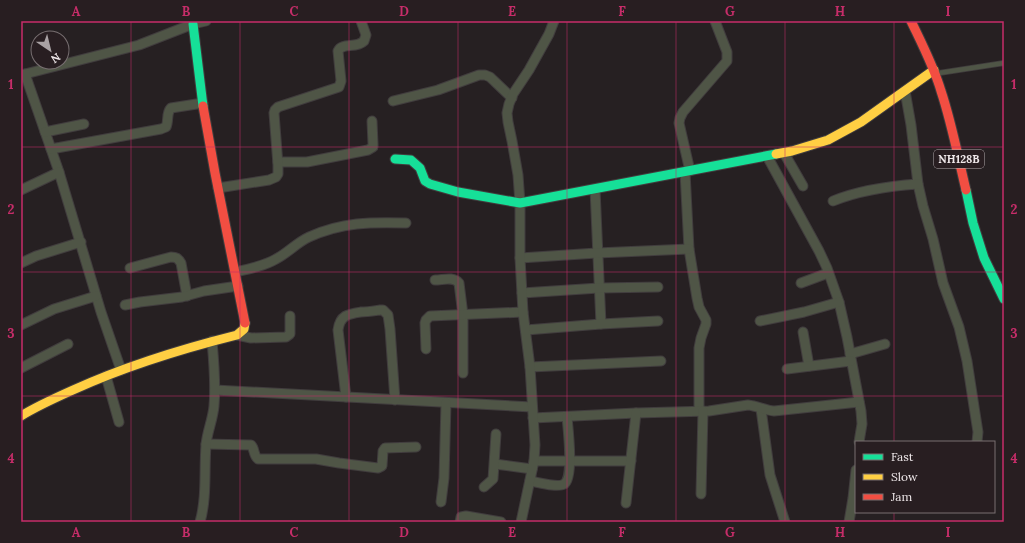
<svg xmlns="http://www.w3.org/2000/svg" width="1025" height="543" viewBox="0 0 1025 543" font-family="Lora,serif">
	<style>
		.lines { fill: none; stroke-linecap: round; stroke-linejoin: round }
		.lane-casing { stroke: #413d3e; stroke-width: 6 }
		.street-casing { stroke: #413d3e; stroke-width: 11 }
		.fast-casing { stroke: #413d3e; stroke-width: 11 }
		.slow-casing { stroke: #413d3e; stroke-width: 11 }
		.jam-casing { stroke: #413d3e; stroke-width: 11 }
		.lane { stroke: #4f5546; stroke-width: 4.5 }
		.street { stroke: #4f5546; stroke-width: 9 }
		.fast { stroke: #16e098; stroke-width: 9 }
		.slow { stroke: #ffcf43; stroke-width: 9 }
		.jam { stroke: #f24e42; stroke-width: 9 }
		.grid { fill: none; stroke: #c62d69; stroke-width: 1; stroke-opacity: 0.55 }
		.labels { text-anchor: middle; stroke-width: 3; stroke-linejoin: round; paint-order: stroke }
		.shield { fill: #281e21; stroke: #b3abae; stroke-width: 1 }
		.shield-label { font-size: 11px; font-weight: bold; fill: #efe8ea }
		.neatline { fill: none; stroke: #c62d69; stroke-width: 1.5 }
		.grid-label { font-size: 13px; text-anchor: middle; font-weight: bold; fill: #c62d69 }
	</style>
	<rect width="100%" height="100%" fill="#262022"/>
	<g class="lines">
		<defs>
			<polyline id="lane" points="939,73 1004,63"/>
			<g id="street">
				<polyline points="25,74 139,45 193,24 206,21"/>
				<polyline points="21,76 25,74 59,172"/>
				<polyline points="905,91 911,125 918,184 923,206 933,239 943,283 959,327 967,361 975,413 978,432 977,442"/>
				<polyline points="393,101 438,90 479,75 485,75 490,77 512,98"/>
				<polyline points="45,132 84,124"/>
				<path d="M51 149 161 129 166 127C169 121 166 113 171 108L203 103"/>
				<polyline points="784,153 803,186"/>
				<polyline points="767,156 819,251 827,268 839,302 847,337 861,411 862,424 859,442"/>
				<polyline points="278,162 307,162 368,150 373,147 373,144 372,121"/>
				<polyline points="690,171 679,123 680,118 683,112 727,61 727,52 715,21"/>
				<polyline points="685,172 689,249 697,298 699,307 706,320 706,324 701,338 699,348 699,411"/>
				<path d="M218 188 269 180 276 177 278 174V165L274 113 275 110 278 107 339 87 341 81 338 51C342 42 356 49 364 41L366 35 361 21"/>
				<polyline points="595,189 601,324"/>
				<polyline points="21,190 59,172 101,312 121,370"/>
				<path d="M833 201C860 190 889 186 918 184"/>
				<polyline points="520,258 597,253 689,249"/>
				<polyline points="21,263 36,256 81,242"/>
				<path d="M130 268 171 257C176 257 178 258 181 263L187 296"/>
				<path d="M235 272C249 269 264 266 276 259 288 253 296 243 309 237 342 222 371 222 406 223"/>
				<path d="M435 280C443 280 453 276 459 283L463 315V373"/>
				<polyline points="801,283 828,273"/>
				<polyline points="522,293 599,288 658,287"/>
				<polyline points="125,305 140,302 182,297 204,291 238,286"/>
				<polyline points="760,321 804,312 839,302"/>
				<polyline points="21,325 54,309 96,296"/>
				<polyline points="526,330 601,324 658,321"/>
				<polyline points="803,332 809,366"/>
				<polyline points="237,335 251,338 286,337 290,334 290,316"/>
				<polyline points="426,349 425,323 426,320 430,316 523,312"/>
				<polyline points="850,354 885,344"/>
				<polyline points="530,367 661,361"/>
				<polyline points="21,368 68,344"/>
				<polyline points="787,369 851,361"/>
				<polyline points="106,376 119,422"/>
				<polyline points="215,390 532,407"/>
				<path d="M346 397 338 330C340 315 348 314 361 312 367 312 373 311 380 310H383L388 315 390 329 395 400"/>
				<polyline points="761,409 770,475 785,522"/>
				<path d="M533 418 636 413 709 411 748 405C757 406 765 410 774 411L859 402"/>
				<path d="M206 444 251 445C255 449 253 455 258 459H316L339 463 378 468 382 466 383 451 385 448 416 447"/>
				<polyline points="534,461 631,461"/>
				<polyline points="495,464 532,469"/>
				<path d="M530 481C537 482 558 488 564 484 574 479 568 428 567 417"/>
				<polyline points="484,487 493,479 496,434"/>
				<polyline points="701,494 703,411"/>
				<polyline points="441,502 444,478 446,403"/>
				<polyline points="626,503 636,413"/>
				<path d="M200 522C207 497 204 471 206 445 207 432 213 419 214 406 216 384 214 363 212 341"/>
				<polyline points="460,522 461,517 466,516 501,522"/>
				<polyline points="521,522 534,461 535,445 530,367 523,312 520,258 520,203 518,175 512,141 508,122 507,113 509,104 513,94 529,70 549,34 554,21"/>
				<polyline points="849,522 853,498 856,470"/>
			</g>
			<g id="fast">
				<polyline points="193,24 203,106"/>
				<polyline points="395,159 411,160 420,168 425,181 430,184 458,192 520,203 776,154"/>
				<polyline points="966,190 973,223 984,258 1004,299"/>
			</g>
			<g id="slow">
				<polyline points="776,154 792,151 828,140 861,122 934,70"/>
				<path d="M21 416C37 406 55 398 73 390 126 366 181 349 237 335L244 329 245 323"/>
			</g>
			<g id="jam">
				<path d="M911 21C922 44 934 67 941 91 952 124 958 157 966 190"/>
				<polyline points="203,106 215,173 245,323"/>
			</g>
		</defs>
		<!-- lane casing -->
		<use href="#lane" class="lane-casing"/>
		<!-- street casing -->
		<use href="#street" class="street-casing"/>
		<!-- fast casing -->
		<use href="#fast" class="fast-casing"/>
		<!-- slow casing -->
		<use href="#slow" class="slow-casing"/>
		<!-- jam casing -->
		<use href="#jam" class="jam-casing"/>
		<!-- lane -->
		<use href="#lane" class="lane"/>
		<!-- street -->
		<use href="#street" class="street"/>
		<!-- fast -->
		<use href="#fast" class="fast"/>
		<!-- slow -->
		<use href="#slow" class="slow"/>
		<!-- jam -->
		<use href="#jam" class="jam"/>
	</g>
	<!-- grid -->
	<path class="grid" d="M131 21V522M240 21V522M349 21V522M458 21V522M567 21V522M676 21V522M785 21V522M894 21V442M21 147H1004M21 272H1004M21 396H1004M894 512V522"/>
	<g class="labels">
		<!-- shield labels -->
		<rect class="shield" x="934" y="150" width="50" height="18" rx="3"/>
		<g class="shield-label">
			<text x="959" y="163">NH128B</text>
		</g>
	</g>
	<!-- border -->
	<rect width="1025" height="543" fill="none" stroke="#281e21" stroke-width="44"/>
	<!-- legend -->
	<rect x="855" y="441" width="140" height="72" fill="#281e21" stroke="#786f71"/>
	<rect x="863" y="454" width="20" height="6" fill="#16e098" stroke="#786f71"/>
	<text x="891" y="461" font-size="12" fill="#efe8ea">Fast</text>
	<rect x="863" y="474" width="20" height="6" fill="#ffcf43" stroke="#786f71"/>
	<text x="891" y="481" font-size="12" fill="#efe8ea">Slow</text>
	<rect x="863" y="494" width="20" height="6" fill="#f24e42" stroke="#786f71"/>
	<text x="891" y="501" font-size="12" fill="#efe8ea">Jam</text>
	<!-- north arrow -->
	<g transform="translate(50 50) rotate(145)"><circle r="19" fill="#281e21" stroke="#786f71"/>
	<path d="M0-3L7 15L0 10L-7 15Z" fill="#a9a2a4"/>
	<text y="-6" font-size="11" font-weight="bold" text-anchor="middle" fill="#efe8ea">N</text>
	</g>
	<rect x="22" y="22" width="981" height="499" class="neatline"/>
	<g class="grid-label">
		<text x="76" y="16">A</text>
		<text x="186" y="16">B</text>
		<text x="294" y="16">C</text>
		<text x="404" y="16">D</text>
		<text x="512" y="16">E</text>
		<text x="622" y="16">F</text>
		<text x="730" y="16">G</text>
		<text x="840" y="16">H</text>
		<text x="948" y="16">I</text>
		<text x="11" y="89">1</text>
		<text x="1014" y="89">1</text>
		<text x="11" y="214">2</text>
		<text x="1014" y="214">2</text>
		<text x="11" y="338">3</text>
		<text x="1014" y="338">3</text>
		<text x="11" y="463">4</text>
		<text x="1014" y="463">4</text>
		<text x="76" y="537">A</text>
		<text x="186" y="537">B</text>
		<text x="294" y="537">C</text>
		<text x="404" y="537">D</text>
		<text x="512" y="537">E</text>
		<text x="622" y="537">F</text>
		<text x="730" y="537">G</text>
		<text x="840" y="537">H</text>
		<text x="948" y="537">I</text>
	</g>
</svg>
